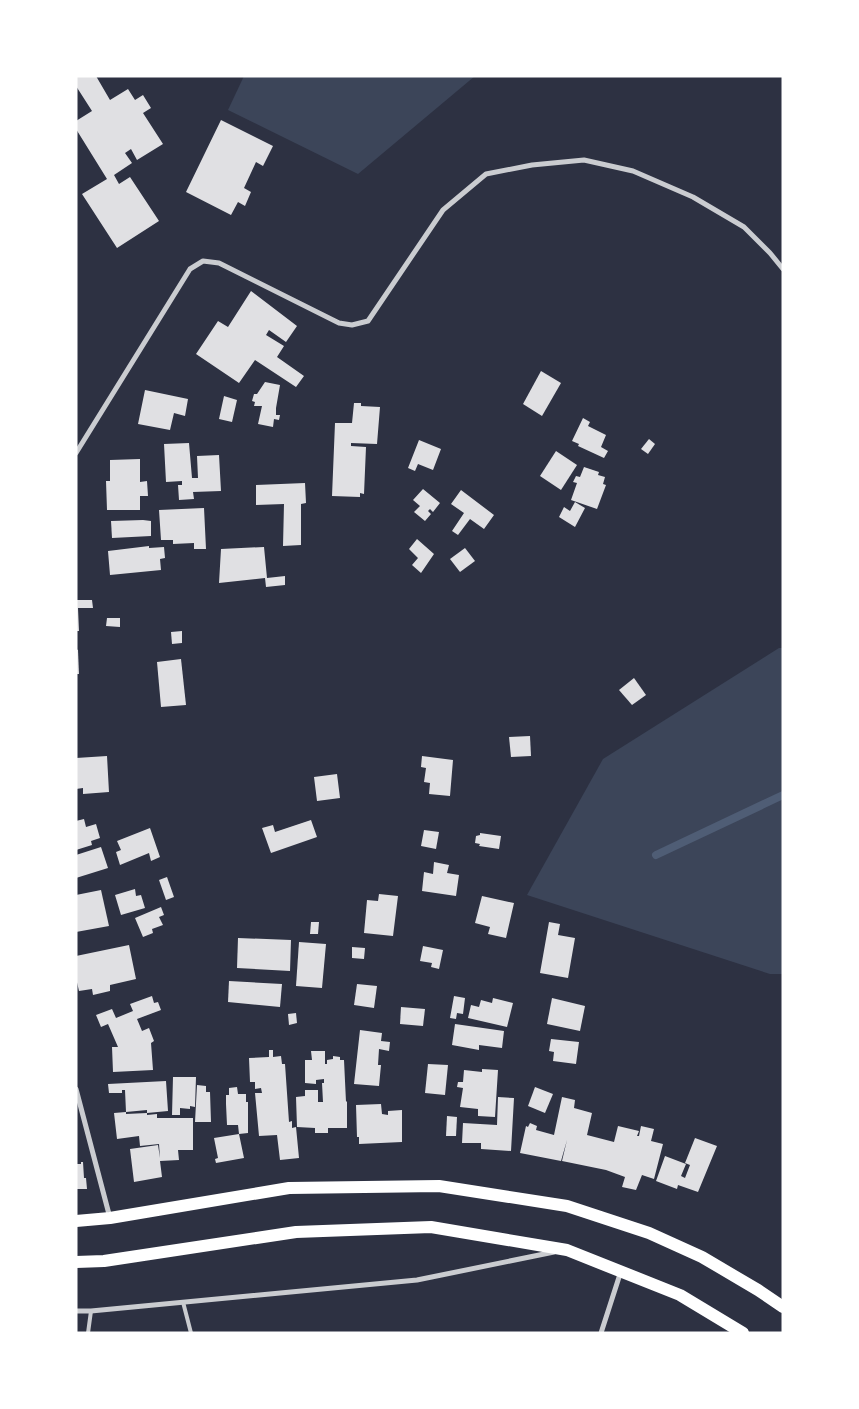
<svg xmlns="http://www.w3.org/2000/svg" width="859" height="1409" viewBox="0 0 859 1409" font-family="'DM Sans',sans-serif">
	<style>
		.green { fill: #3c4559 }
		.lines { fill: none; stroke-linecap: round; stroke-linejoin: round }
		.stream { stroke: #4f5d75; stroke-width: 8 }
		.building { fill: #e0e0e3 }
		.service { stroke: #caccd0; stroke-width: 4 }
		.minor { stroke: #caccd0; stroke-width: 5 }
		.primary { stroke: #fff; stroke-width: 12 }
	</style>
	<rect width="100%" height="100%" fill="#2d3142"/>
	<!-- green -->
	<g class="green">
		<polygon points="244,76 475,76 358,174 228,110"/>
		<polygon points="779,648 783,648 783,974 770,974 527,895 603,759"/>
	</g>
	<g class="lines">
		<!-- stream -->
		<polyline class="stream" points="656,855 783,795"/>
	</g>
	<!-- building -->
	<g class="building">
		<polygon points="76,76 96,76 110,100 128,89 135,100 143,95 151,108 143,113 163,144 137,160 131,149 125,153 132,163 114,175 119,184 130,177 159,221 117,248 82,194 107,179 76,129 76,121 92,111 76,86"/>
		<polygon points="221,120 273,146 263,166 256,162 244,188 251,192 245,206 238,202 231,215 186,192"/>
		<polygon points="251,291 297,326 286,342 269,330 266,335 284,346 277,357 304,376 296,387 255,360 239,383 196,354 218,321 228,327"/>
		<polygon points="541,371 561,383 542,416 523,404"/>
		<polygon points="265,382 280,385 276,408 276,415 280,415 279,420 274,419 273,427 258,424 262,406 254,406 255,402 252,401 254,394 257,394"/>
		<polygon points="145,390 188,399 185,416 174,413 170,430 138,424"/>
		<polygon points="224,396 237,400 232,422 219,419"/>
		<polygon points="354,403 361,403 361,406 380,407 377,444 351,443 351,446 366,447 364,494 360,493 360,497 332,496 335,423 352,423"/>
		<polygon points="583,418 590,422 588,426 606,435 601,447 608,451 604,458 578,446 579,444 572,441"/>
		<polygon points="649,439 655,444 648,454 641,449"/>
		<polygon points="419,440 441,449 433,470 418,464 415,471 408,468"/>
		<polygon points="189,443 192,478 198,478 197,456 219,455 221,491 193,492 194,499 179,500 178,485 182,485 182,481 166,482 164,444"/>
		<polygon points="556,451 577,465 561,490 540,476"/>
		<polygon points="140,459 140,482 147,481 148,496 140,496 140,510 107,510 106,481 110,481 110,460"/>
		<polygon points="584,467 599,472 598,475 605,477 603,484 606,485 597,509 571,500 577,483 573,482 576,476 580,477"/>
		<polygon points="305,483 306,503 301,504 301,545 283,546 284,504 256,505 256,485"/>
		<polygon points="423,489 440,503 433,512 430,509 428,511 431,514 425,521 414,512 420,506 413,500"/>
		<polygon points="461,490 494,515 484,529 470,519 458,535 452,531 464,513 451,504"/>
		<polygon points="575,502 585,508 575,527 559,517 564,507 570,511"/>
		<polygon points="204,508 206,549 194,549 194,543 173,544 173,540 161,540 159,510"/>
		<polygon points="143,520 151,521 151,536 112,538 111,521"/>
		<polygon points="417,539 434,554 421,573 412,565 418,558 409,549"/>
		<polygon points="149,546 149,548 164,547 165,558 160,559 161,570 110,575 108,551"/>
		<polygon points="264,547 267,578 285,576 285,585 266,587 265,578 219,583 221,549"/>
		<polygon points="465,548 475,561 460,572 450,559"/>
		<polygon points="76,600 92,600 93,608 78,608 79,631 76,631"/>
		<polygon points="107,618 120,618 120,627 106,626"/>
		<polygon points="182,631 182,643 172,644 171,632"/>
		<polygon points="76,649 78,650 79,674 76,674"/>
		<polygon points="181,659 186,705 161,707 157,662"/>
		<polygon points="634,678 646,695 632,705 619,690"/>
		<polygon points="530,736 531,756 511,757 509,737"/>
		<polygon points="107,756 109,792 83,794 83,788 76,789 76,758"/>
		<polygon points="422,756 453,760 450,796 429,794 430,783 424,782 426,768 421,767"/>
		<polygon points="337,774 340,798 317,801 314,777"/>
		<polygon points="84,819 86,827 96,824 100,838 91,841 92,845 76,850 76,821"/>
		<polygon points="311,820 317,837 271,853 262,828 273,825 275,832"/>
		<polygon points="150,828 160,857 151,861 149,853 120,865 116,852 121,850 117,841"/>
		<polygon points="424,830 439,832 436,849 421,846"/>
		<polygon points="480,833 501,836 499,849 479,846 480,844 475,843 476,836 480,835"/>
		<polygon points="101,847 108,868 76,878 76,855"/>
		<polygon points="434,862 449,865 447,873 459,875 456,896 422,891 424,872 433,874"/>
		<polygon points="167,877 174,897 166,900 159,880"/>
		<polygon points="135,889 136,896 141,895 145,908 121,915 115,895"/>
		<polygon points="101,890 109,926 76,932 76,895"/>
		<polygon points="379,894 398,896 393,936 364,933 367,900 378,901"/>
		<polygon points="482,896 514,903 506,938 488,934 490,927 475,923"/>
		<polygon points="161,907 164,915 159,917 163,925 152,929 153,933 143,937 135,918"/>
		<polygon points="311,922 319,922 318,934 310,934"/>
		<polygon points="549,922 560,924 558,935 575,938 568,978 540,973"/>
		<polygon points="238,938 291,940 290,971 237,968"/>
		<polygon points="299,942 326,944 322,988 296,986"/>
		<polygon points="129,945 136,979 110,985 110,991 93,995 92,989 79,991 76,978 76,956"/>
		<polygon points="423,946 443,950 439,969 431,967 432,963 420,961"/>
		<polygon points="352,947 365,948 364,959 352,958"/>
		<polygon points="229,981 282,984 280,1007 228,1002"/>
		<polygon points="357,984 377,986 374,1008 354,1005"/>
		<polygon points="152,996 154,1003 158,1002 161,1010 137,1019 142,1031 149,1028 154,1041 151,1043 153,1070 113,1072 112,1047 118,1047 108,1024 101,1027 96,1015 112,1009 116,1018 133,1011 130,1004"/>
		<polygon points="454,996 465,998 463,1014 457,1013 456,1019 450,1018"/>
		<polygon points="493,998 513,1003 507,1027 468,1018 471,1005 479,1007 481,1000 492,1003"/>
		<polygon points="552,998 585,1006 580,1031 547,1024"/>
		<polygon points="401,1007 425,1009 423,1026 400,1024"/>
		<polygon points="296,1013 297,1023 289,1025 288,1014"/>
		<polygon points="455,1024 504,1031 502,1048 479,1045 479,1050 452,1045"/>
		<polygon points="360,1030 382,1033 381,1041 390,1042 389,1051 379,1049 378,1065 381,1065 379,1086 354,1084"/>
		<polygon points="551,1039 579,1042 576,1064 553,1061 554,1052 549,1051"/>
		<polygon points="269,1050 273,1050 273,1057 281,1056 282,1064 285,1064 289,1122 292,1121 292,1128 296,1127 299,1158 280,1160 277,1135 259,1136 255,1093 262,1093 261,1088 255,1089 255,1082 250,1082 249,1058 269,1057"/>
		<polygon points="311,1051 325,1051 325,1064 327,1064 327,1060 333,1059 333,1056 340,1057 340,1060 344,1060 346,1102 347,1101 347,1128 328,1128 328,1133 315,1133 315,1128 297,1127 296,1097 305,1096 305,1090 318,1090 318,1102 323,1102 322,1083 324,1083 324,1079 316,1080 316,1084 305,1083 305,1060 312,1060"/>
		<polygon points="428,1064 448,1065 445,1095 425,1093"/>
		<polygon points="482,1069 498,1070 495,1117 478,1116 478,1109 460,1107 463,1088 457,1087 458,1082 463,1082 464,1070 482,1072"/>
		<polygon points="173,1077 196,1077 195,1107 190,1106 190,1109 180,1108 180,1115 172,1115"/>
		<polygon points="166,1081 168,1111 147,1113 147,1115 157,1114 157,1118 193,1118 193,1150 178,1150 179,1160 160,1161 162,1177 134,1182 130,1149 158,1145 160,1158 159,1144 140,1146 139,1136 117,1139 114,1113 126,1112 126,1114 147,1113 147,1110 126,1112 125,1090 122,1090 122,1093 109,1093 108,1084"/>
		<polygon points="197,1085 206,1086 206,1092 210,1092 211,1122 195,1122"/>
		<polygon points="237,1087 238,1094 246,1094 246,1102 248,1102 248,1133 239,1134 244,1158 216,1163 215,1159 218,1158 214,1138 239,1134 238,1125 227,1125 226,1104 226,1095 229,1095 229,1088"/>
		<polygon points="535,1087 553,1094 545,1113 528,1106"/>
		<polygon points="498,1097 514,1098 511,1151 481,1149 481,1143 462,1143 463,1123 497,1125"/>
		<polygon points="562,1097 575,1100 574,1108 592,1113 587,1135 614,1142 618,1126 639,1131 637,1136 639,1136 641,1126 654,1129 651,1141 663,1144 654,1179 642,1175 636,1190 622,1187 625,1177 606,1170 562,1161 567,1140 561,1161 520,1153 526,1126 528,1127 530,1123 537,1126 536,1130 554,1135"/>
		<polygon points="381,1104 382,1114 388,1115 388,1111 402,1110 402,1142 359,1144 359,1137 357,1137 356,1105"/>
		<polygon points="447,1116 457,1117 456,1136 446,1136"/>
		<polygon points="695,1138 717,1146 698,1192 678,1185 677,1189 656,1181 665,1156 686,1164 681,1176 685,1178 690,1165 685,1163"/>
		<polygon points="81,1162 83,1162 84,1178 86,1178 87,1189 76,1189 76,1164 81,1164"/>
	</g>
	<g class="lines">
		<!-- service -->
		<g class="service">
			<polyline points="183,1302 191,1333"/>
			<polyline points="88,1333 91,1311"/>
		</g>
		<!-- minor -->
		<g class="minor">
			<polyline points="76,453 190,269 203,261 219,263 339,323 352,325 368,321 443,210 486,174 532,165 584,160 633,171 693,197 744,227 770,253 783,269"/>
			<polyline points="76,1089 110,1218"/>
			<polyline points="76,1311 91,1311 417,1280 554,1252"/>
			<polyline points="601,1333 621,1271"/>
		</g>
		<!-- primary -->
		<g class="primary">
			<polyline points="76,1221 110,1218 289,1188 439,1186 567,1206 649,1233 702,1257 758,1290 783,1307"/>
			<polyline points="76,1262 104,1261 296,1232 431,1227 567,1250 680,1295 743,1333"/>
		</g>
	</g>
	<!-- border -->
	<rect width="859" height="1409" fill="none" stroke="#ffffff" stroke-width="155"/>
</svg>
